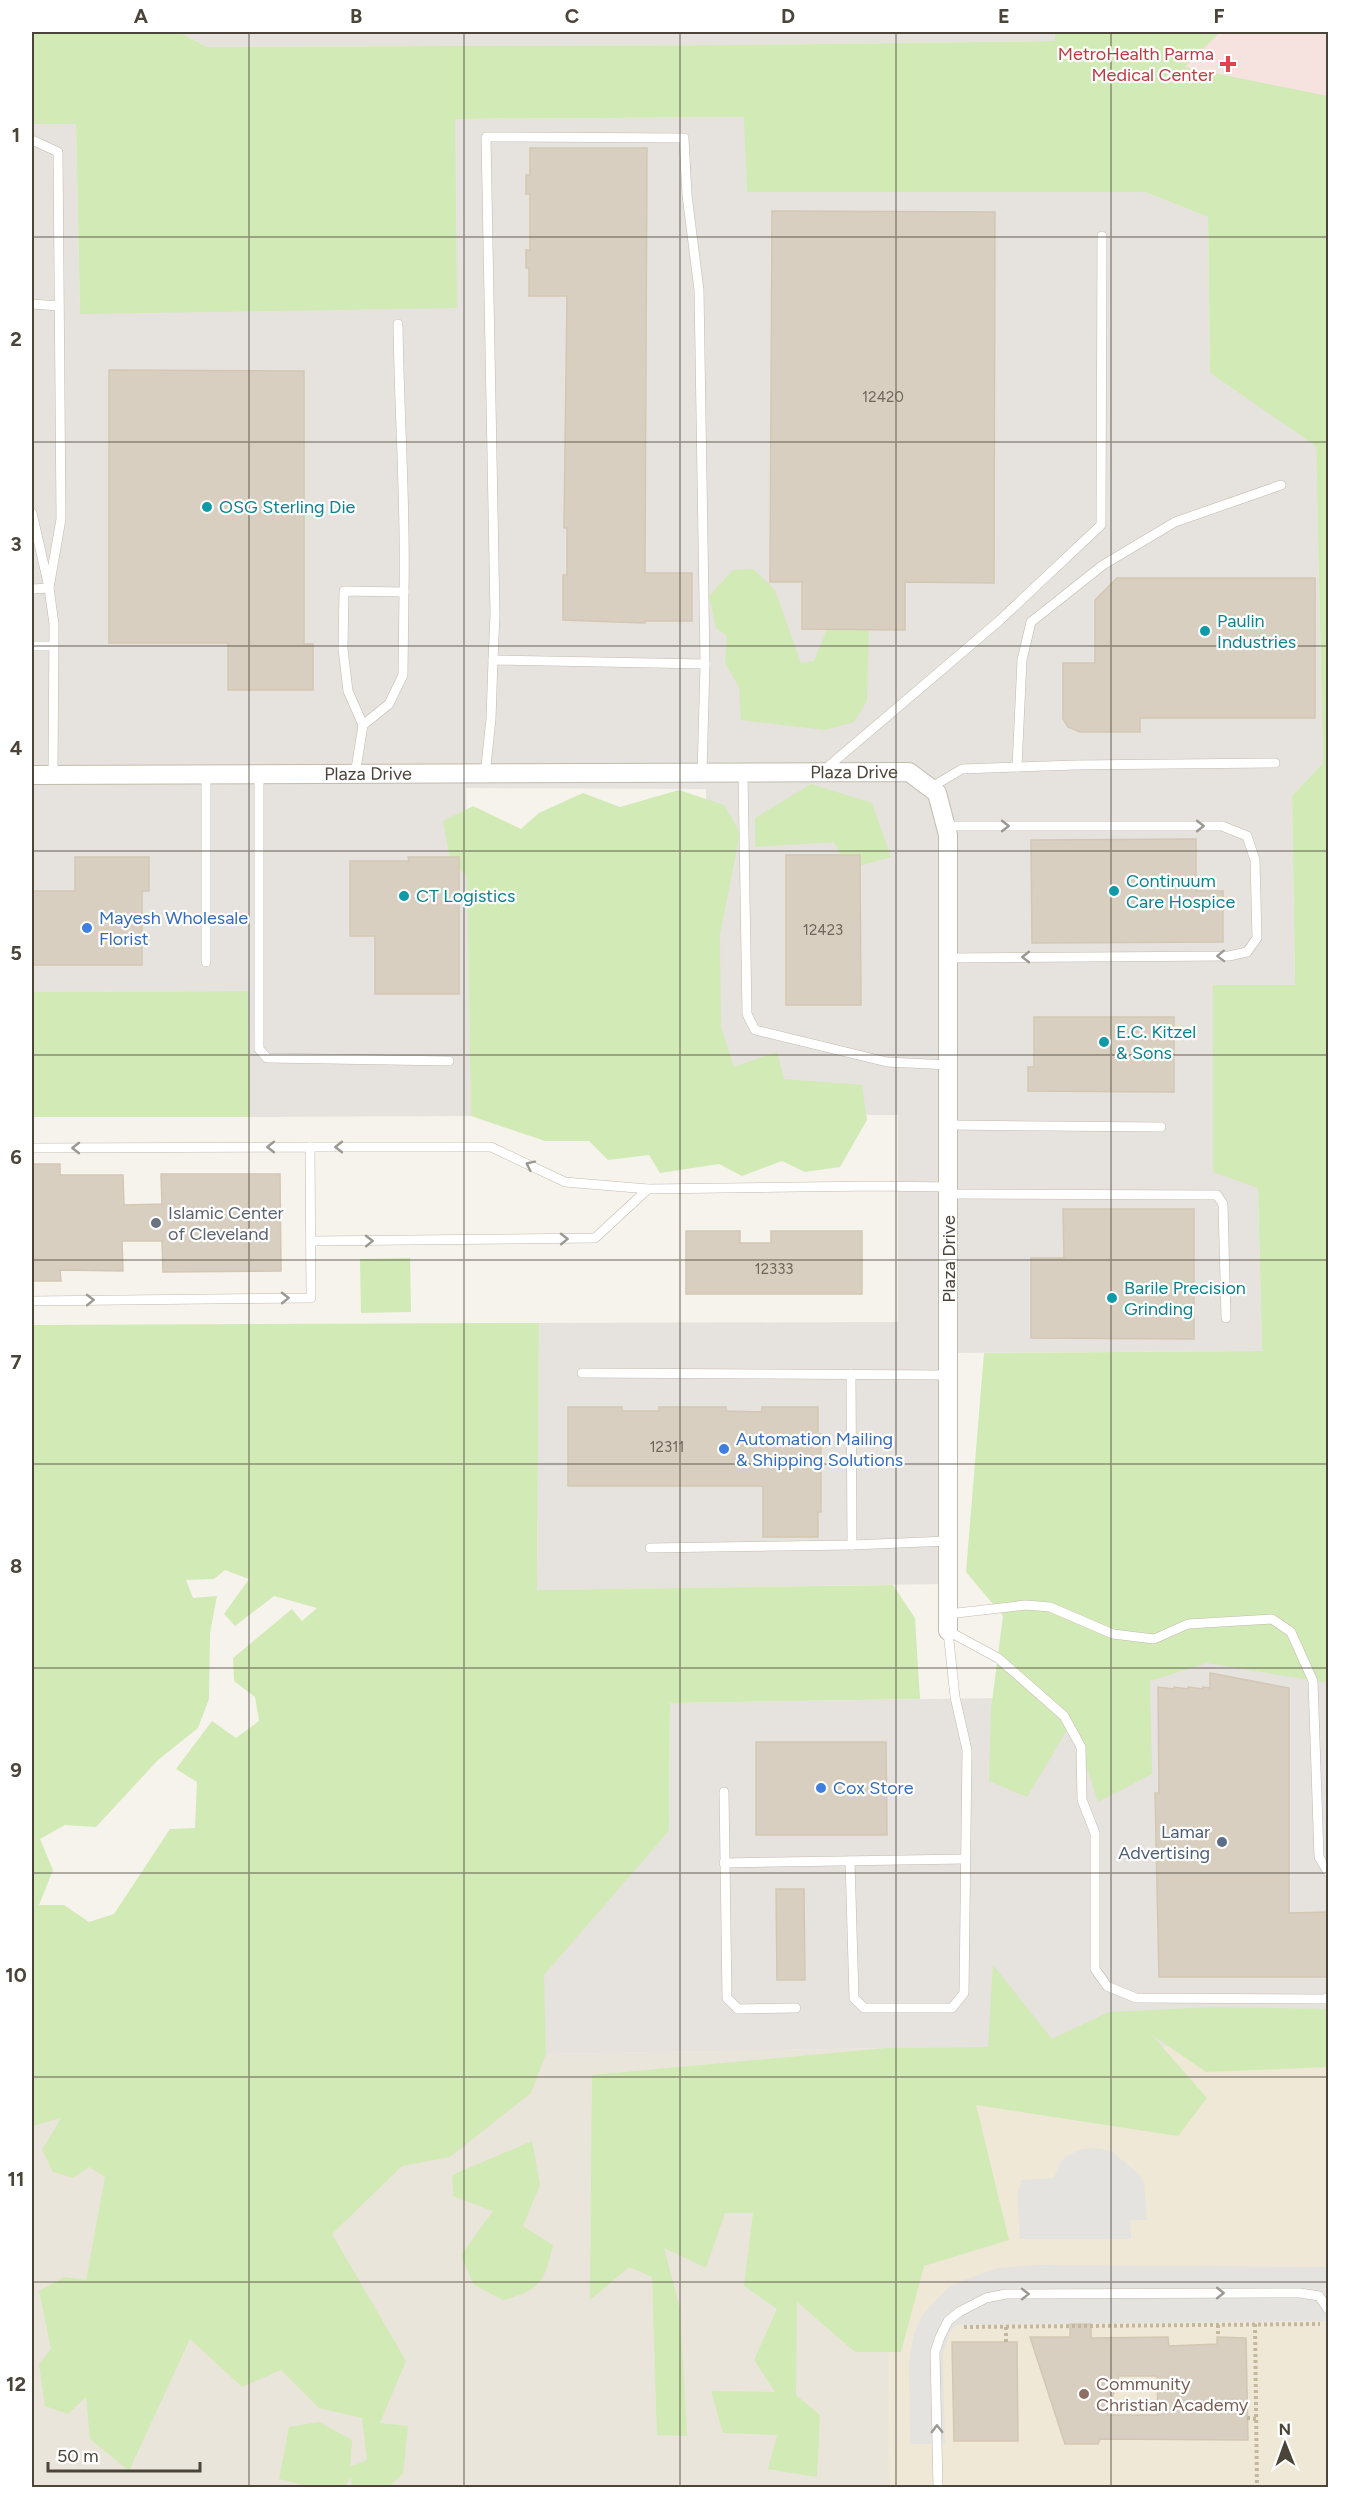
<svg xmlns="http://www.w3.org/2000/svg" width="1360" height="2519" viewBox="0 0 1360 2519" font-family="Figtree,sans-serif">
	<style>
		.residential { fill: #eae5da }
		.industrial { fill: #e6e2dd }
		.education { fill: #efe8d6 }
		.medical { fill: #f6e3e0 }
		.green { fill: #d2eab5; fill-rule: evenodd }
		.parking { fill: #e5e3e0 }
		.building { fill: #d8cfc1; stroke: #d3c7b4; stroke-width: 1.5; fill-rule: evenodd }
		.lines { fill: none; stroke-linecap: round; stroke-linejoin: round }
		.service-casing { stroke: #c2bbae; stroke-width: 10 }
		.minor-casing { stroke: #c2bbae; stroke-width: 20 }
		.path { stroke: #c4b79f; stroke-width: 4; stroke-dasharray: 3 3; stroke-linecap: butt }
		.service { stroke: #fff; stroke-width: 9 }
		.minor { stroke: #fff; stroke-width: 18 }
		.oneway { stroke: #9c9892 }
		.grid { fill: none; stroke: #4b4439; stroke-width: 1.5; stroke-opacity: 0.55 }
		.health-dot { fill: #e0444e; stroke: #fff; stroke-width: 2 }
		.culture-dot { fill: #0f9aa8; stroke: #fff; stroke-width: 2 }
		.shop-dot { fill: #3f7fe0; stroke: #fff; stroke-width: 2 }
		.worship-dot { fill: #6b7280; stroke: #fff; stroke-width: 2 }
		.service-dot { fill: #5c6f8a; stroke: #fff; stroke-width: 2 }
		.education-dot { fill: #8d6e63; stroke: #fff; stroke-width: 2 }
		.labels { text-anchor: middle; stroke-width: 4.5; stroke-linejoin: round; paint-order: stroke }
		.number-label { font-size: 15px; fill: #6e675b }
		.health-label { font-size: 18px; fill: #be3a42; stroke: #fff; text-anchor: end }
		.culture-label { font-size: 18px; fill: #0d838f; stroke: #fff; text-anchor: start }
		.street-label { font-size: 18px; fill: #4b4439; stroke: #fff }
		.shop-label { font-size: 18px; fill: #366cbe; stroke: #fff; text-anchor: start }
		.worship-label { font-size: 18px; fill: #5b616d; stroke: #fff; text-anchor: start }
		.service-label { font-size: 18px; fill: #4e5e75; stroke: #fff; text-anchor: end }
		.education-label { font-size: 18px; fill: #785e54; stroke: #fff; text-anchor: start }
		.neatline { fill: none; stroke: #4b4439; stroke-width: 2 }
		.grid-label { font-size: 20px; text-anchor: middle; font-weight: bold; fill: #4b4439 }
	</style>
	<rect width="100%" height="100%" fill="#f6f3ec"/>
	<!-- residential -->
	<polygon class="residential" points="887,2048 890,2487 32,2488 32,2093 546,2054"/>
	<!-- industrial -->
	<g class="industrial">
		<polygon points="179,32 1055,32 1055,41 743,45 207,47"/>
		<polygon points="745,117 747,192 1145,192 1208,217 1210,373 1316,445 1323,763 1292,796 1295,985 1213,986 1258,1187 1262,1351 939,1353 942,1584 537,1590 539,1323 898,1322 898,1115 712,1115 706,789 466,788 471,1116 250,1117 247,991 32,992 32,124 76,124 80,314 454,119"/>
		<polygon points="1328,1570 1328,2046 887,2048 546,2054 543,1975 669,1831 670,1703 1068,1697"/>
	</g>
	<!-- education -->
	<polygon class="education" points="1328,2046 1328,2487 890,2487 887,2048"/>
	<!-- medical -->
	<polygon class="medical" points="1127,32 1328,32 1328,97 1128,97"/>
	<!-- green -->
	<g class="green">
		<polygon points="32,32 179,32 207,47 743,45 1055,41 1055,32 1220,32 1185,67 1328,96 1328,1683 1207,1663 1150,1681 1152,1774 1098,1802 1072,1722 1027,1797 989,1781 991,1709 1003,1616 966,1572 984,1353 1262,1351 1258,1188 1213,1172 1213,985 1295,985 1292,796 1323,763 1316,446 1210,373 1208,217 1145,192 747,192 744,117 455,119 457,308 80,314 76,124 32,124"/>
		<polygon points="753,569 775,590 801,663 814,661 829,624 869,623 867,701 854,722 825,730 741,720 739,687 725,663 727,636 716,628 709,596 733,570"/>
		<polygon points="811,784 872,803 891,857 848,869 834,842 755,847 755,818"/>
		<polygon points="679,790 724,805 740,833 720,934 721,1027 734,1067 777,1052 784,1079 862,1085 867,1120 840,1167 805,1172 782,1161 742,1176 719,1164 660,1173 649,1155 608,1160 589,1141 545,1141 471,1116 467,877 450,859 443,821 473,806 521,829 539,813 583,793 620,807"/>
		<polygon points="248,991 250,1117 32,1117 32,992"/>
		<polygon points="410,1258 411,1312 361,1313 360,1259"/>
		<path d="M539 1323 537 1590 893 1585 915 1618 920 1699 670 1703 669 1831 544 1975 546 2054 531 2093 450 2157 402 2166 332 2234 406 2361 380 2423 408 2426 403 2474 387 2488 352 2487 351 2477 344 2488 312 2487 279 2479 289 2427 319 2422 352 2440 350 2467 367 2460 362 2418 319 2408 281 2370 242 2387 190 2339 129 2471 90 2439 86 2397 68 2414 45 2406 39 2364 51 2349 39 2291 64 2277 86 2280 105 2177 89 2167 73 2178 53 2172 42 2150 61 2118 32 2126V1325ZM225 1570 249 1579 224 1614 235 1626 274 1596 317 1608 302 1621 292 1609 233 1658 234 1681 255 1697 259 1721 236 1738 212 1721 176 1769 197 1782 195 1828 170 1829 114 1914 89 1922 64 1905H39L53 1870 40 1839 65 1825 96 1827 158 1760 198 1728 209 1699 210 1633 217 1596 193 1598 186 1580 214 1579Z"/>
		<polygon points="993,1965 1052,2039 1109,2012 1215,2007 1328,2009 1328,2067 1206,2072 1152,2035 1207,2098 1178,2136 976,2105 1009,2240 924,2266 901,2352 855,2352 797,2302 796,2395 820,2415 817,2477 768,2469 777,2435 723,2433 711,2391 775,2392 754,2360 777,2309 744,2286 753,2213 725,2213 706,2268 664,2248 680,2308 687,2436 657,2435 652,2277 629,2267 590,2300 592,2075 887,2048 988,2047"/>
		<path d="M532 2141 540 2185 523 2226 553 2245C544 2282 541 2290 503 2300L474 2285 461 2255 493 2211 453 2196 452 2175Z"/>
	</g>
	<!-- parking -->
	<g class="parking">
		<polygon points="1095,2148 1111,2151 1140,2175 1144,2184 1147,2220 1130,2220 1131,2239 1020,2239 1017,2196 1021,2180 1054,2178 1060,2162 1068,2155 1083,2149"/>
		<polygon points="1036,2265 1328,2267 1328,2321 956,2325 950,2332 943,2354 945,2444 910,2444 909,2362 914,2333 923,2314 948,2288 961,2281 998,2268"/>
	</g>
	<!-- building -->
	<g class="building">
		<polygon points="530,148 647,148 645,573 692,573 692,621 645,621 645,623 563,620 563,575 567,575 567,528 564,528 567,296 529,296 529,268 526,268 526,250 530,250 530,194 526,194 526,175 530,175"/>
		<polygon points="772,211 995,212 994,583 905,582 905,630 802,629 802,582 770,582"/>
		<polygon points="109,370 304,371 304,644 313,644 313,690 228,690 228,643 109,643"/>
		<polygon points="1117,578 1315,578 1315,718 1140,718 1140,732 1080,732 1068,727 1063,719 1063,663 1095,663 1095,600"/>
		<polygon points="1196,839 1196,891 1223,891 1223,942 1032,943 1031,840"/>
		<polygon points="786,855 860,855 861,1005 786,1005"/>
		<polygon points="75,857 149,857 149,891 142,891 142,965 32,965 32,891 75,891"/>
		<polygon points="408,857 459,857 459,994 375,994 375,936 350,936 350,861 409,861"/>
		<polygon points="1034,1017 1174,1017 1174,1092 1028,1091 1028,1067 1034,1067"/>
		<polygon points="32,1164 60,1164 60,1175 123,1175 124,1205 162,1204 161,1174 280,1174 281,1271 163,1272 162,1241 122,1241 123,1271 60,1270 61,1281 32,1281"/>
		<polygon points="1063,1209 1194,1209 1194,1339 1031,1338 1031,1258 1064,1258"/>
		<polygon points="686,1231 740,1231 740,1243 771,1243 771,1231 862,1231 862,1294 686,1294"/>
		<polygon points="568,1407 622,1407 622,1411 659,1411 659,1407 726,1407 726,1411 762,1412 762,1407 818,1407 818,1434 821,1434 821,1512 818,1512 818,1537 763,1537 763,1486 568,1486"/>
		<polygon points="1210,1673 1289,1688 1289,1913 1329,1912 1329,1977 1159,1977 1155,1793 1159,1793 1158,1687 1174,1689 1174,1687 1188,1689 1188,1687 1203,1689 1203,1687 1210,1688"/>
		<polygon points="756,1742 886,1742 887,1835 756,1835"/>
		<polygon points="776,1889 804,1889 805,1980 777,1980"/>
		<path d="M1070 2324H1091V2338L1168 2337 1169 2346 1217 2344V2337L1246 2338 1248 2440 1100 2439 1098 2444H1065L1030 2337H1070ZM1119 2376H1157L1158 2415H1107Z"/>
		<polygon points="952,2342 1017,2342 1018,2441 954,2441"/>
	</g>
	<g class="lines">
		<defs>
			<g id="service">
				<polyline points="32,140 58,152 61,519 49,588"/>
				<polyline points="32,304 59,306"/>
				<polyline points="32,513 48,583"/>
				<polyline points="32,589 49,588 54,624 53,775"/>
				<polyline points="32,646 54,646"/>
				<polyline points="493,660 495,615 486,137 684,138 687,195 699,290 705,664"/>
				<polyline points="363,725 389,704 403,675 404,592"/>
				<polyline points="1017,767 1022,660 1031,622 1103,565 1175,522 1281,485"/>
				<polyline points="823,771 999,621 1101,525 1102,236"/>
				<polyline points="743,774 747,1014 755,1030 887,1062 950,1065"/>
				<polyline points="206,775 206,962"/>
				<polyline points="259,775 259,1049 267,1058 449,1061"/>
				<path d="M355 775 363 725 348 691 343 649 344 591 404 592C406 503 399 414 398 324"/>
				<polyline points="485,775 491,719 493,660 705,664 702,774"/>
				<polyline points="930,788 962,769 1076,765 1275,763"/>
				<polyline points="947,826 1222,826 1247,836 1255,860 1257,938 1247,952 1229,956 949,958"/>
				<polyline points="949,1125 1161,1127"/>
				<polyline points="310,1147 491,1147 565,1182 648,1189 874,1186 949,1187"/>
				<polyline points="32,1148 310,1147 311,1298 32,1301"/>
				<polyline points="949,1194 1217,1195 1223,1204 1226,1318"/>
				<polyline points="311,1241 595,1238 648,1189"/>
				<polyline points="582,1373 949,1375"/>
				<polyline points="852,1545 948,1541"/>
				<polyline points="650,1548 852,1545 851,1374"/>
				<polyline points="948,1614 1026,1605 1050,1607 1113,1634 1154,1639 1188,1624 1272,1619 1291,1632 1313,1681 1319,1857 1328,1872"/>
				<polyline points="948,1631 998,1658 1064,1716 1081,1747 1082,1800 1095,1833 1095,1969 1107,1986 1136,1998 1326,1999 1328,1997"/>
				<polyline points="724,1792 727,1998 738,2009 796,2008"/>
				<polyline points="850,1861 854,1998 864,2008 952,2008 964,1993 967,1750 955,1697 948,1631"/>
				<polyline points="724,1863 965,1859"/>
				<polyline points="938,2488 935,2352 940,2337 948,2321 959,2312 986,2298 1006,2294 1300,2293 1319,2296 1328,2309"/>
			</g>
			<g id="minor">
				<path id="s1" d="M32 775 909 772 937 793 948 835V1631"/>
			</g>
		</defs>
		<!-- service casing -->
		<use href="#service" class="service-casing"/>
		<!-- minor casing -->
		<use href="#minor" class="minor-casing"/>
		<!-- path -->
		<g class="path">
			<polyline points="1255,2324 1257,2488"/>
			<polyline points="1218,2325 1218,2337"/>
			<polyline points="964,2327 1320,2324"/>
			<polyline points="1006,2327 1006,2342"/>
			<polyline points="1247,2418 1256,2419"/>
		</g>
		<!-- service -->
		<use href="#service" class="service"/>
		<!-- minor -->
		<use href="#minor" class="minor"/>
	</g>
	<!-- one-way arrows -->
	<defs><path id="oneway-chevron" d="M-2-3.5L2.5 0L-2 3.5" fill="none" stroke-width="1.6" stroke-linecap="round" stroke-linejoin="round" transform="scale(1.5)"/></defs>
	<g class="oneway">
		<use href="#oneway-chevron" transform="translate(1005 826)"/>
		<use href="#oneway-chevron" transform="translate(1200 826)"/>
		<use href="#oneway-chevron" transform="translate(1221 956) rotate(178)"/>
		<use href="#oneway-chevron" transform="translate(1026 957) rotate(180)"/>
		<use href="#oneway-chevron" transform="translate(271 1147) rotate(180)"/>
		<use href="#oneway-chevron" transform="translate(339 1147) rotate(180)"/>
		<use href="#oneway-chevron" transform="translate(76 1148) rotate(180)"/>
		<use href="#oneway-chevron" transform="translate(530 1165) rotate(-154)"/>
		<use href="#oneway-chevron" transform="translate(564 1239) rotate(-1)"/>
		<use href="#oneway-chevron" transform="translate(369 1241) rotate(-1)"/>
		<use href="#oneway-chevron" transform="translate(285 1298) rotate(-1)"/>
		<use href="#oneway-chevron" transform="translate(90 1300) rotate(-1)"/>
		<use href="#oneway-chevron" transform="translate(1220 2293)"/>
		<use href="#oneway-chevron" transform="translate(1025 2294) rotate(-1)"/>
		<use href="#oneway-chevron" transform="translate(937 2429) rotate(-91)"/>
	</g>
	<!-- grid -->
	<path class="grid" d="M249 32V2488M464 32V2488M680 32V2488M896 32V2488M1111 32V2488M32 237H1328M32 442H1328M32 646H1328M32 851H1328M32 1055H1328M32 1260H1328M32 1464H1328M32 1668H1328M32 1873H1328M32 2077H1328M32 2282H1328"/>
	<!-- markers -->
	<path class="health-dot" d="M1225 55h6v6h6v6h-6v6h-6v-6h-6v-6h6z"/>
	<g class="culture-dot">
		<circle cx="207" cy="507" r="6"/>
		<circle cx="1205" cy="631" r="6"/>
		<circle cx="1114" cy="891" r="6"/>
		<circle cx="404" cy="896" r="6"/>
		<circle cx="1104" cy="1042" r="6"/>
		<circle cx="1112" cy="1298" r="6"/>
	</g>
	<g class="shop-dot">
		<circle cx="87" cy="928" r="6"/>
		<circle cx="724" cy="1449" r="6"/>
		<circle cx="821" cy="1788" r="6"/>
	</g>
	<circle class="worship-dot" cx="156" cy="1223" r="6"/>
	<circle class="service-dot" cx="1222" cy="1842" r="6"/>
	<circle class="education-dot" cx="1084" cy="2394" r="6"/>
	<g class="labels">
		<!-- number labels -->
		<g class="number-label">
			<text x="883" y="402">12420</text>
			<text x="823" y="935">12423</text>
			<text x="774" y="1274">12333</text>
			<text x="667" y="1452">12311</text>
		</g>
		<!-- health labels -->
		<g class="health-label">
			<text x="1214" y="60">MetroHealth Parma<tspan x="1214" dy="21">Medical Center</tspan></text>
		</g>
		<!-- culture labels -->
		<g class="culture-label">
			<text x="219" y="513">OSG Sterling Die</text>
			<text x="1217" y="627">Paulin<tspan x="1217" dy="21">Industries</tspan></text>
			<text x="1126" y="887">Continuum<tspan x="1126" dy="21">Care Hospice</tspan></text>
			<text x="416" y="902">CT Logistics</text>
			<text x="1116" y="1038">E.C. Kitzel<tspan x="1116" dy="21">&amp; Sons</tspan></text>
			<text x="1124" y="1294">Barile Precision<tspan x="1124" dy="21">Grinding</tspan></text>
		</g>
		<!-- street labels -->
		<g class="street-label">
			<text dy="6" stroke="none"><textPath href="#s1" startOffset="822">Plaza Drive</textPath></text>
			<text dy="6" stroke="none"><textPath href="#s1" startOffset="336">Plaza Drive</textPath></text>
			<text transform="translate(949 1259) rotate(-90)" y="6">Plaza Drive</text>
		</g>
		<!-- shop labels -->
		<g class="shop-label">
			<text x="99" y="924">Mayesh Wholesale<tspan x="99" dy="21">Florist</tspan></text>
			<text x="736" y="1445">Automation Mailing<tspan x="736" dy="21">&amp; Shipping Solutions</tspan></text>
			<text x="833" y="1794">Cox Store</text>
		</g>
		<!-- worship labels -->
		<g class="worship-label">
			<text x="168" y="1219">Islamic Center<tspan x="168" dy="21">of Cleveland</tspan></text>
		</g>
		<!-- service labels -->
		<g class="service-label">
			<text x="1210" y="1838">Lamar<tspan x="1210" dy="21">Advertising</tspan></text>
		</g>
		<!-- education labels -->
		<g class="education-label">
			<text x="1096" y="2390">Community<tspan x="1096" dy="21">Christian Academy</tspan></text>
		</g>
	</g>
	<!-- border -->
	<rect width="1360" height="2519" fill="none" stroke="#ffffff" stroke-width="66"/>
	<!-- north arrow -->
	<g transform="translate(1285 2444) rotate(359)" stroke="#ffffff" stroke-width="4.5" paint-order="stroke">
	<path d="M0-4.5L10 22L0 15L-10 22Z" fill="#4b4439"/>
	<text y="-9" font-size="16" font-weight="bold" text-anchor="middle" fill="#4b4439">N</text>
	</g>
	<!-- scale -->
	<path d="M48 2462v9h152v-9" fill="none" stroke="#4b4439" stroke-width="3"/>
	<text x="57" y="2462" font-size="18" fill="#4b4439" stroke="#ffffff" stroke-width="4.5" paint-order="stroke">50 m</text>
	<rect x="33" y="33" width="1294" height="2453" class="neatline"/>
	<g class="grid-label">
		<text x="141" y="23">A</text>
		<text x="356" y="23">B</text>
		<text x="572" y="23">C</text>
		<text x="788" y="23">D</text>
		<text x="1004" y="23">E</text>
		<text x="1219" y="23">F</text>
		<text x="16" y="142">1</text>
		<text x="16" y="346">2</text>
		<text x="16" y="551">3</text>
		<text x="16" y="755">4</text>
		<text x="16" y="960">5</text>
		<text x="16" y="1164">6</text>
		<text x="16" y="1369">7</text>
		<text x="16" y="1573">8</text>
		<text x="16" y="1777">9</text>
		<text x="16" y="1982">10</text>
		<text x="16" y="2186">11</text>
		<text x="16" y="2391">12</text>
	</g>
</svg>
